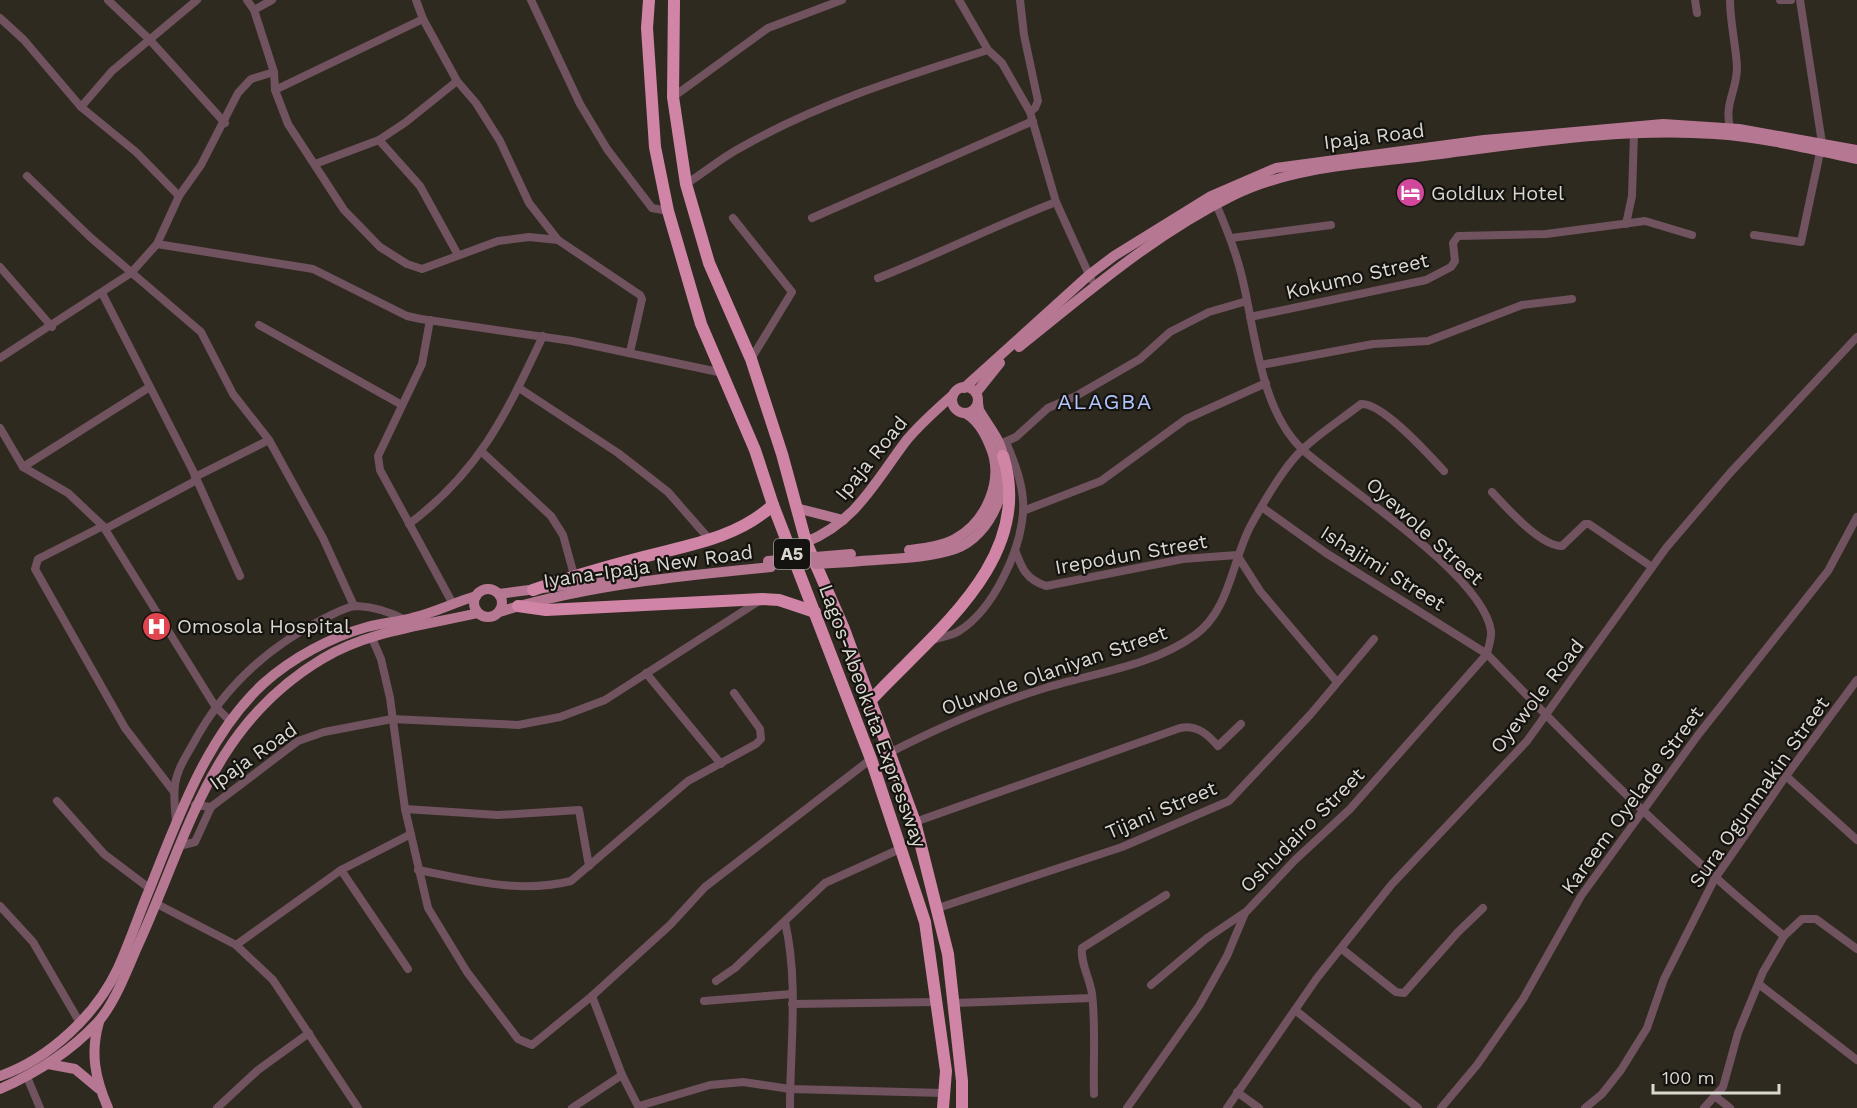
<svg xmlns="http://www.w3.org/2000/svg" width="1857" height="1108" viewBox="0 0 1857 1108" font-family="'Work Sans',sans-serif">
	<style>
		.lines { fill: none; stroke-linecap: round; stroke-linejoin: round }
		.minor { stroke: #71525f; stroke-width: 8 }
		.major { stroke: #b67792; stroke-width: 10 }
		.highway { stroke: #d185a6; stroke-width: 12 }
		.major-bridge { stroke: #b67792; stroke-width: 10 }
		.labels { text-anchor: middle; stroke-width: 4.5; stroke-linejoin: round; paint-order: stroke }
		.shield { fill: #15130f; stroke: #a09d97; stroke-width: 1.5 }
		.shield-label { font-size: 18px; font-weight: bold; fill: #dbd8d1 }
		.street-label { font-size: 20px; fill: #dbd8d1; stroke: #15130f }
		.poi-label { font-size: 20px; fill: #dbd8d1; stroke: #15130f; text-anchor: start }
		.quarter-label { font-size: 22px; letter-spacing: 1.5px; fill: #b1c5fc; stroke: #15130f }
	</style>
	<rect width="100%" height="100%" fill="#2f2a20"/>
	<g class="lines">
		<!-- minor -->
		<g class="minor">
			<polyline points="108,0 149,39 225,123"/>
			<polyline points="247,0 254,10 274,72 275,90 288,124 344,210 380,247 407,264 422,269 498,241 529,237 558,240 640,295 642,299 630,352"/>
			<polyline points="416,0 423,19 457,81 476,103 500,141 529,203 558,240"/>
			<polyline points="531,0 580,104 607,149 652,208 668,211"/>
			<polyline points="959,0 988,50 1002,63 1030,112 1056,202 1091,279"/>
			<polyline points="1020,0 1024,35 1038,101 1035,108 1030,112"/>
			<polyline points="1695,0 1697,13"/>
			<path d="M1730 0C1730 23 1736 45 1737 67 1737 91 1724 103 1730 128"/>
			<polyline points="1780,0 1791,0"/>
			<polyline points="254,10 272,0"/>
			<polyline points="0,18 24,40 81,107 136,152 179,196"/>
			<polyline points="275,90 423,19"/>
			<polyline points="673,97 768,28 842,0"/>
			<polyline points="81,107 112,71 197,0"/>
			<polyline points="379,140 420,186 458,255"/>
			<polyline points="315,164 379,140 406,122 457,81"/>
			<polyline points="27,176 90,237 201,332 233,394 269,440 323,538 354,606"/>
			<path d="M686 184C704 173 721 158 740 148 817 104 903 77 988 50"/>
			<path d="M1216 204C1226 227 1235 249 1241 273 1255 327 1259 410 1303 450 1347 489 1483 575 1491 631 1492 638 1488 647 1487 654 1582 753 1678 849 1784 936"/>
			<polyline points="733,218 792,292 751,359"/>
			<polyline points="812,218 1033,121"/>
			<polyline points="1626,224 1632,196 1634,133"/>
			<polyline points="1754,235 1801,242 1822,143 1800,0"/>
			<polyline points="1231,238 1331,225"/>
			<polyline points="157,244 179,196 201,165 238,93 251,79 274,72"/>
			<polyline points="0,267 52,327"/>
			<path d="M878 278C939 254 996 225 1056 202"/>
			<polyline points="102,293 192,469 240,576"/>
			<polyline points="1250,317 1426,280 1451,267 1455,261 1453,243 1458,236 1546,234 1645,221 1692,235"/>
			<polyline points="430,320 422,364 378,456 380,470 453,604"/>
			<polyline points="259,325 402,405"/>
			<polyline points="0,358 131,273 157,244 313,269 407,316 421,319 572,341 723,373"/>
			<polyline points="1261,365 1373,344 1428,341 1522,305 1572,299"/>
			<polyline points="519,388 618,453 668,492 710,540"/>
			<polyline points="0,428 23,467 68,493 103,526 215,706 231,722"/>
			<polyline points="1000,444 1016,437 1048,408 1076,396 1140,359 1170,332 1209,312 1247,301"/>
			<polyline points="481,451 551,516 563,535 574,575"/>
			<polyline points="23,467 148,388"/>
			<polyline points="195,477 269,440"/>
			<path d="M1492 492C1507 508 1540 546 1562 546L1585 524H1589L1652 567"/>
			<polyline points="1023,511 1101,481 1186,419 1266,383"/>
			<path d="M409 524C480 471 506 414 543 336"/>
			<polyline points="103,526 38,559 35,569 125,728 174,792"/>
			<polyline points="105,529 197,480"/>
			<path d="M1015 550C1022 569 1026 579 1046 586L1183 559 1237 555 1260 591 1337 682"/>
			<polyline points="372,638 381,659 390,698 405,809 428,908 467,972 518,1039 532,1045 592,996 670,925 705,887 871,759"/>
			<path d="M933 640C940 637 952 636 959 631 993 610 1020 552 1023 513 1025 489 1015 463 1006 442"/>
			<polyline points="646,673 721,764"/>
			<path d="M891 752C940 727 990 705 1042 689 1092 673 1151 667 1195 635 1229 611 1232 562 1250 527 1263 503 1283 467 1303 449 1321 432 1342 419 1361 404 1382 402 1430 456 1444 471"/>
			<polyline points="1786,776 1857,840"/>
			<polyline points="57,801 104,854 149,888"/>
			<polyline points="195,805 211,807 298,741 324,732 392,719 518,725 560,717 605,700 762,599"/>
			<polyline points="405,809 498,815 579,810 589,866"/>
			<path d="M915 822 1180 728C1197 724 1208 735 1218 746L1241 724"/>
			<path d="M176 823C175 806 172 788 178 773 181 763 188 753 193 744 223 688 266 648 323 619 332 615 346 606 357 606 375 607 389 611 405 620"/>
			<polyline points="179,846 195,842 211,807"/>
			<polyline points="341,870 408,969"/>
			<path d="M418 870C470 880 519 894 571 881L688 781 756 744 761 739 760 729 734 693"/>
			<polyline points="157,904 236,945 273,980 358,1108"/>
			<polyline points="0,906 33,942 80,1023"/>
			<polyline points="935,909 1122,847 1229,801 1310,715 1374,639"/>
			<path d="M785 922C799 982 790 1047 790 1108"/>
			<polyline points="236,945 341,870 411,834"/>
			<polyline points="1342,949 1396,992 1404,993 1458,932 1483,908"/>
			<polyline points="716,981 735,968 825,883 902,848"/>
			<polyline points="1151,985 1207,938 1244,913"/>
			<polyline points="1760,985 1857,1060"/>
			<polyline points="592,996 622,1075 639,1108"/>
			<polyline points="704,1001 792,994"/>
			<polyline points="954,1003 1092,998"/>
			<polyline points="792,1004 937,1002"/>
			<polyline points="1295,1010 1418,1108"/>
			<polyline points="27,1077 40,1108"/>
			<polyline points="1237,1092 1259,1108"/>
			<path d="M1094 1094C1093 1061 1096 1027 1092 994 1090 979 1080 962 1082 948L1166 895"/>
			<polyline points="1716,1097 1730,1108"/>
			<polyline points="639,1106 710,1085 743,1082 790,1089 943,1093"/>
			<polyline points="217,1108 258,1070 309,1033"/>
			<polyline points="572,1108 622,1075"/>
			<polyline points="1127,1108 1199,1006 1227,956 1245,913 1295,860 1350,809 1487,654 1326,553 1263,508"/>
			<polyline points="1227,1108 1317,978 1392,884 1527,741 1666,548 1730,473 1857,337"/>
			<polyline points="1441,1108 1477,1065 1523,999 1581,896 1698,735 1828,571 1857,517"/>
			<polyline points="1585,1108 1602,1094 1621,1070 1647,1028 1664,979 1714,880 1786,776 1857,680"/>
			<polyline points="1704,1108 1723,1087 1738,1033 1763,972 1784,936 1802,919 1816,919 1857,949"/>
		</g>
		<!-- major -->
		<g class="major">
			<path d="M1019 347C1087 293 1153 235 1232 196 1288 168 1356 164 1417 157 1516 145 1615 127 1715 134 1762 137 1810 149 1857 159"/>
			<circle cx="965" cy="400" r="13"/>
			<polyline points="964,388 1089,275 1114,256 1211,196 1276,168 1484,140 1663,124 1739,129 1857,150"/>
			<polyline points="976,393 1000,363"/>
			<polyline points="796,508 843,520"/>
			<path d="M806 542C856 522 875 482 906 441 920 424 936 410 953 395"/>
			<path d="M909 550C924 548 942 546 955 539 986 522 1005 480 990 446 985 433 978 420 965 413"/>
			<path d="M850 562C884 558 922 560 955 549 992 536 1014 481 1000 445 995 433 985 421 979 410L978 403"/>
			<circle cx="488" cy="603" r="14"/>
			<polyline points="499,594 619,578"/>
			<path d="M499 612C587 585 679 576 771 567"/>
			<path d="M99 1022C90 1053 95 1078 108 1108"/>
			<polyline points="48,1064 75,1069 99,1089"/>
			<path d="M0 1076C49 1059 96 1015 118 968 130 942 139 914 150 888 178 818 207 735 264 683 292 658 331 637 367 627 382 623 397 622 412 618 434 613 455 602 476 596"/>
			<path d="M0 1089C36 1073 70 1052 97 1023 115 1004 128 967 139 943 189 833 210 726 322 659 368 631 426 625 478 613"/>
		</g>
		<!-- highway -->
		<g class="highway">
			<polyline points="649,0 647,28 655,147 668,211 701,324 755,450 773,505 871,759 925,922 946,1071 943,1108"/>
			<polyline points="674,0 673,97 686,184 709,263 751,359 782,454 806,542 844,629 915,822 948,954 962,1081 962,1108"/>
			<path d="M533 590C569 577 605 567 643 557 689 545 737 538 773 505"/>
			<polyline points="518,606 546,610 762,599 779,600 815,612"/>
			<path d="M871 700C932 634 1036 559 1003 456"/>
		</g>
		<!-- major-bridge -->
		<g class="major-bridge">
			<polyline points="768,561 851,554"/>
			<polyline points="816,564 850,562"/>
		</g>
	</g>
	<!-- icons -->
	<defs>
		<symbol id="hotel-disc" viewBox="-11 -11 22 22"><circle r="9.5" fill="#d1479c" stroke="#15130f"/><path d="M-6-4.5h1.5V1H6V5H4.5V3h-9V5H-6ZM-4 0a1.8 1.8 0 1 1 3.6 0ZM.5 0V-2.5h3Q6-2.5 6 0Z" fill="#fff"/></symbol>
		<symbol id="hospital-disc" viewBox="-11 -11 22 22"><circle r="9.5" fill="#e0444e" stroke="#15130f"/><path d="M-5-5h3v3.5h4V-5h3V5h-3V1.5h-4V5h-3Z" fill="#fff"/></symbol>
	</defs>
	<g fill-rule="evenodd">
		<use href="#hotel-disc" x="1394" y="176" width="33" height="33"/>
		<use href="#hospital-disc" x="140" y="610" width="33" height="33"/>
	</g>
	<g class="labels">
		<!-- shield labels -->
		<rect class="shield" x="774" y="539" width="36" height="30" rx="4.5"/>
		<g class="shield-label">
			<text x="792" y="560">A5</text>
		</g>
		<!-- street labels -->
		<g class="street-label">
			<text transform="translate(1374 136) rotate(-7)" y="7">Ipaja Road</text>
			<text transform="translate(1357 276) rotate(-13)" y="7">Kokumo Street</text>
			<text transform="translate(871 458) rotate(-51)" y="7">Ipaja Road</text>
			<text transform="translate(1425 531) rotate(42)" y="7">Oyewole Street</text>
			<text transform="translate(1131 554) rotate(-10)" y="7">Irepodun Street</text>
			<text transform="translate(648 566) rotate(-8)" y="7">Iyana-Ipaja New Road</text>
			<text transform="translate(1383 568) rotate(32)" y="7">Ishajimi Street</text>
			<text transform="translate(1054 670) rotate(-19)" y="7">Oluwole Olaniyan Street</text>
			<text transform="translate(1537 696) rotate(-52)" y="7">Oyewole Road</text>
			<text transform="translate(873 716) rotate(70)" y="7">Lagos-Abeokuta Expressway</text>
			<text transform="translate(253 756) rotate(-35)" y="7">Ipaja Road</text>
			<text transform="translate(1759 792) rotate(-55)" y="7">Sura Ogunmakin Street</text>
			<text transform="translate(1632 800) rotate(-54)" y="7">Kareem Oyelade Street</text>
			<text transform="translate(1161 810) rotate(-23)" y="7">Tijani Street</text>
			<text transform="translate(1302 830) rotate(-45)" y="7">Oshudairo Street</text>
		</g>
		<!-- poi labels -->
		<g class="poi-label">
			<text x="1431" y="200">Goldlux Hotel</text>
			<text x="177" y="633">Omosola Hospital</text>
		</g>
		<!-- quarter labels -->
		<g class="quarter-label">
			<text x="1105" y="409">ALAGBA</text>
		</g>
	</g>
	<!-- scale -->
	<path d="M1653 1084v9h126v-9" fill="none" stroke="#dbd8d1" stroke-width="3"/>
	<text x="1662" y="1084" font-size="18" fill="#dbd8d1" stroke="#15130f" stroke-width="4.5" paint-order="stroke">100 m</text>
</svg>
